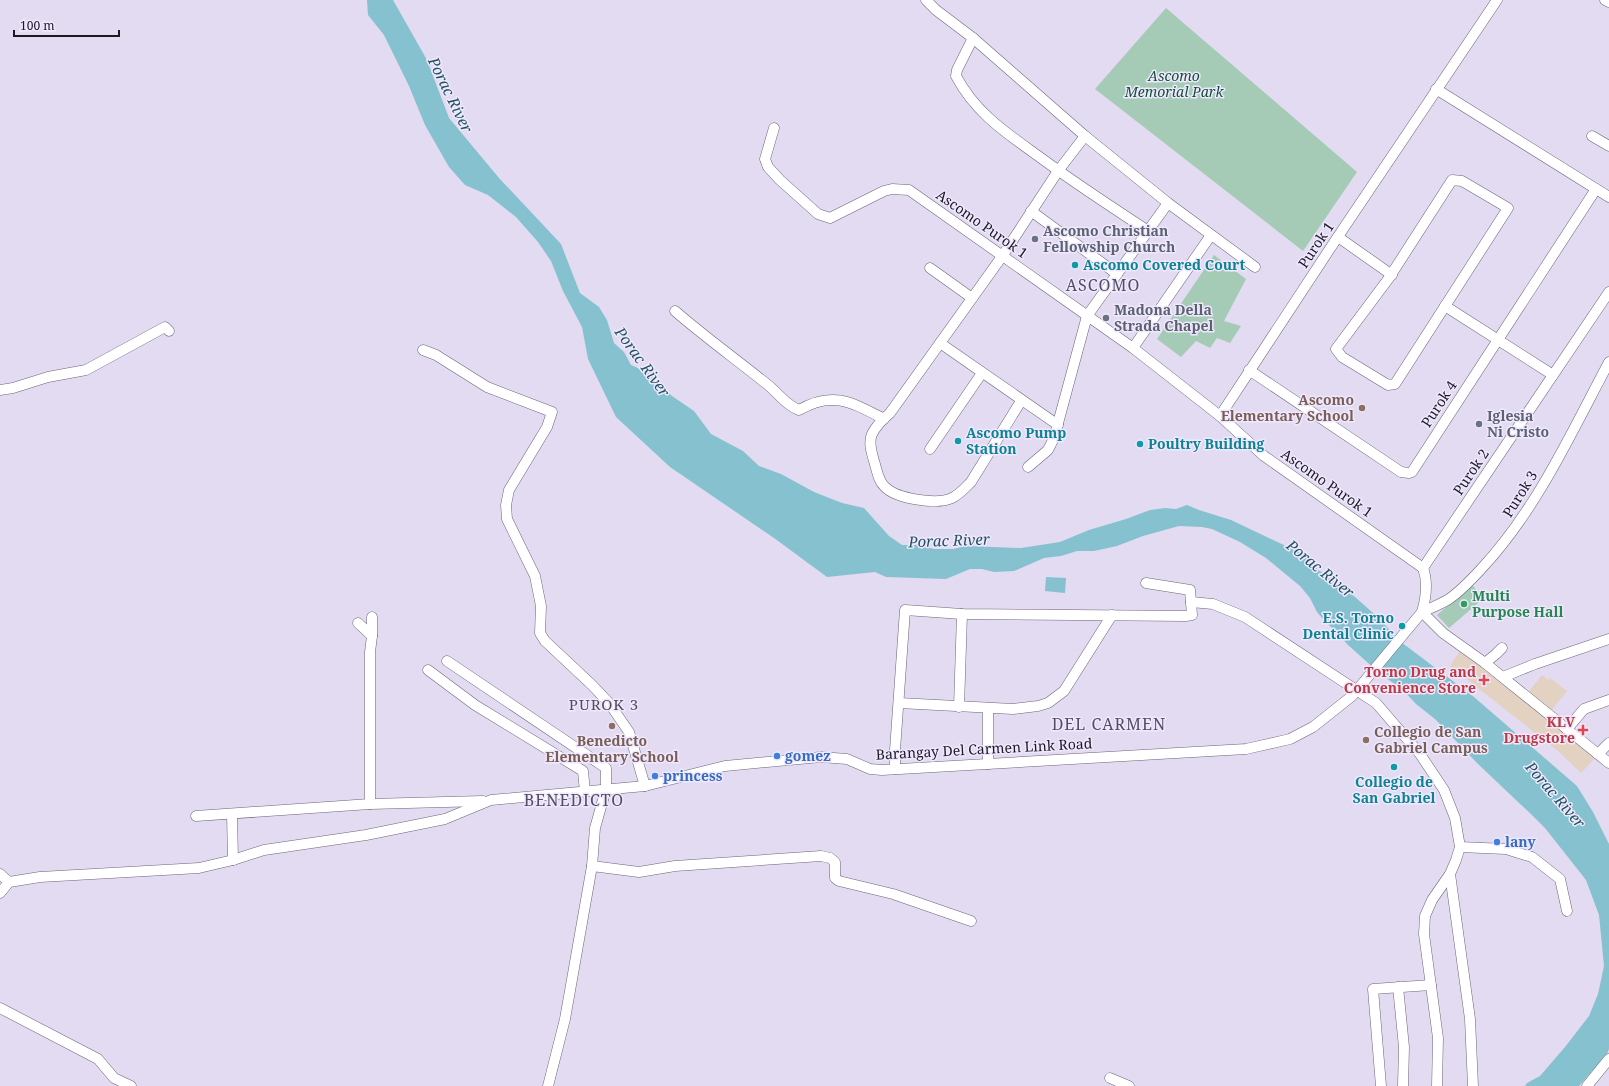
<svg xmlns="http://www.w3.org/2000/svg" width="1609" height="1086" viewBox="0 0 1609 1086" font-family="'Noto Serif',serif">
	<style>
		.commercial { fill: #e3d2c1 }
		.green { fill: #a5cbb7 }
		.water { fill: #86c1cf }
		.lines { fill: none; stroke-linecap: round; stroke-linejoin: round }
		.minor-casing { stroke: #6b6578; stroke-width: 11 }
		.minor { stroke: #fff; stroke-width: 10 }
		.worship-dot { fill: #6b7280; stroke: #efe8fe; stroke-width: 1.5 }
		.culture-dot { fill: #0f9aa8; stroke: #efe8fe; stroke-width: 1.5 }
		.education-dot { fill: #8d6e63; stroke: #efe8fe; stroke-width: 1.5 }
		.leisure-dot { fill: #2e9e5b; stroke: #efe8fe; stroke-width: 1.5 }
		.health-dot { fill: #e0444e; stroke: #efe8fe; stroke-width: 1.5 }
		.shop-dot { fill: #3f7fe0; stroke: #efe8fe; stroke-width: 1.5 }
		.labels { text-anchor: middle; stroke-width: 3; stroke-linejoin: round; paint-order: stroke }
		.park-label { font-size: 14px; font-style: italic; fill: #125037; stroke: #efe8fe }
		.street-label { font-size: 14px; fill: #1b1921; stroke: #efe8fe }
		.worship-label { font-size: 14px; font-weight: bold; fill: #5b616d; stroke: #efe8fe; text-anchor: start }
		.culture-label { font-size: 14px; font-weight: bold; fill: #0d838f; stroke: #efe8fe; text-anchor: start }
		.education-label { font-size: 14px; font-weight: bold; fill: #785e54; stroke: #efe8fe; text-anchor: end }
		.leisure-label { font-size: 14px; font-weight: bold; fill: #27864d; stroke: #efe8fe; text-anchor: start }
		.health-label { font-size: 14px; font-weight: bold; fill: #be3a42; stroke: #efe8fe; text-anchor: end }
		.shop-label { font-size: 14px; font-weight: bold; fill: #366cbe; stroke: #efe8fe; text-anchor: start }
		.water-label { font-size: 15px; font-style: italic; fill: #20535e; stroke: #efe8fe }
		.neighbourhood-label { font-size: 15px; letter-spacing: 1px; fill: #534d5f; stroke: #efe8fe }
		.quarter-label { font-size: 16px; letter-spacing: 1px; fill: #534d5f; stroke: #efe8fe }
	</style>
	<rect width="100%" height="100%" fill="#e2dbf1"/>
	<!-- commercial -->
	<g class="commercial">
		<polygon points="1460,651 1503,682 1596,757 1581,773 1558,751 1450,666"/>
		<polygon points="1542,675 1548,680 1550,678 1567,691 1550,712 1527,694"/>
	</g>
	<!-- green -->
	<g class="green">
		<polygon points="1166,8 1357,172 1303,251 1095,89"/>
		<polygon points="1214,255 1246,279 1224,321 1241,326 1230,343 1217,338 1210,348 1196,341 1181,357 1157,339"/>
		<polygon points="1472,585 1484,598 1449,628 1437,615"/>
	</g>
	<!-- water -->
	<g class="water">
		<polygon points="367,0 393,0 427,60 449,118 499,178 561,244 580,293 599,307 607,320 614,343 624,352 631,365 647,372 672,396 694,411 711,434 743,451 759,466 781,474 814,492 842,503 864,508 889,536 902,545 916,545 934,549 953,549 966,546 1021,548 1060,542 1089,530 1126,519 1150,510 1165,508 1176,509 1187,505 1199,510 1231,520 1305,555 1317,569 1355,597 1381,620 1397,639 1474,697 1577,786 1593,812 1609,844 1609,1049 1607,1054 1579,1086 1525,1086 1527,1083 1540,1076 1565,1047 1589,1016 1598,994 1604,966 1599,915 1586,880 1545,828 1534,817 1477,763 1435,719 1416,704 1404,691 1377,671 1348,645 1338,634 1322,618 1317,612 1310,598 1300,586 1266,558 1240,542 1212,529 1202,527 1179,526 1143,536 1117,546 1094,551 1077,551 1061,556 1044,558 1014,571 994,572 982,569 970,569 946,579 886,577 875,572 827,577 774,538 670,467 616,417 588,359 582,327 563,291 551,261 538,242 516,217 488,195 465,185 449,167 425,125 409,86 384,35 368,15"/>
		<polygon points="1046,577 1066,578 1065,593 1045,591"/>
	</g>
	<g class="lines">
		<defs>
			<g id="minor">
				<polyline points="926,0 936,10 973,38 1085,136 1168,203 1255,267"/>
				<polyline points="1605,0 1609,2"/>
				<path d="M973 38 957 70 956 76C976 114 1008 134 1041 158 1076 184 1112 207 1148 231"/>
				<polyline points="1436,89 1609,197"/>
				<polyline points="774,128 765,159 768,167 780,180 818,214 830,218 884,191 892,189 909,190 1133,348 1220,416 1264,456 1423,568"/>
				<polyline points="1592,136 1609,146"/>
				<polygon points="1452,180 1462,181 1508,208 1395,384 1388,385 1342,357 1336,349 1389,278"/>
				<polyline points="1031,211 1117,274"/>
				<polyline points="1338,237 1392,275"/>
				<polyline points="930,268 972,298"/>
				<polyline points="1445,306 1553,375"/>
				<path d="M675 311C705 337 737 360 768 385 779 394 786 405 799 410 833 390 853 403 884 419"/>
				<polyline points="940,343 1058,425"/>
				<polyline points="1133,348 1211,235"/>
				<polyline points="423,350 436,355 487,387 552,412 547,427 509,490 506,505 507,519 535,576 541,606 540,633 545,641 592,685 609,703 629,732 645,786"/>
				<polyline points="1249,370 1401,472 1409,473 1412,472 1596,189"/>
				<polyline points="0,390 13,388 48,377 86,370 165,327 169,331"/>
				<path d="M1021 401 971 482C965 488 960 494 952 498 937 505 897 499 885 487 878 481 877 470 874 461 872 453 868 443 872 434 876 426 883 419 890 413L1003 255 1058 171 1085 136"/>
				<polyline points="1220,416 1335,241 1497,0"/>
				<polyline points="930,449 982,373"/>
				<polyline points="1028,467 1048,450 1054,438 1087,316 1168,203"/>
				<polyline points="1423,568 1609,292"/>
				<polyline points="1191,602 1213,604 1245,617 1376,703 1420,754 1444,790 1455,818 1460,847 1456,860 1450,874 1432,900 1425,916 1424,934 1438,1038 1437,1086"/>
				<path d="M1422 612C1431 608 1441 604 1449 599 1462 590 1472 579 1482 568 1537 509 1571 433 1609 362"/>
				<polyline points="1422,612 1443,633 1485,663 1609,763"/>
				<polyline points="372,617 372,636"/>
				<polyline points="358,623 372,636 370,652 370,804"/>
				<polyline points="447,661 606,768 606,789 595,828 592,866 565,1019 548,1086"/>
				<polyline points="1485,663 1496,654 1502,648"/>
				<polyline points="428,670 475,705 583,771 585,792"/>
				<polyline points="1503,677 1535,664 1609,639"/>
				<polyline points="899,703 1013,709 1038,706 1048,703 1064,691 1112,615"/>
				<polyline points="959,707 962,614"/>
				<polyline points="988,708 988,764"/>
				<polyline points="1567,729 1584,709 1609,700"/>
				<polyline points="1598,754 1609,743"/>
				<polyline points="895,769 895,750 905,610 962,614 1186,616 1192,615 1190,590 1146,583"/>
				<polyline points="232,814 233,860"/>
				<polyline points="196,816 370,804 483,801"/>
				<polyline points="1460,847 1506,849 1532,857 1560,879 1567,911"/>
				<polyline points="592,866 639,872 675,866 821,856 830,858 835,862 835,878 839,881 893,894 971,921"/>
				<polyline points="0,874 9,882"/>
				<polyline points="1450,874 1470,1019 1473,1086"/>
				<path d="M9 882 40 877 199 868 233 860 264 850 366 835 445 819 491 800 645 786 725 766 821 757 847 759 870 769 882 770 1246 749 1290 739 1313 727 1352 696 1422 612C1426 598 1428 582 1423 568"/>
				<polyline points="0,893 9,882"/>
				<polyline points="1398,987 1404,1047 1403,1086"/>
				<polyline points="0,1008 98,1059 114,1078 131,1086"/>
				<polyline points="1110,1078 1129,1086"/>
				<polyline points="1381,1086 1373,989 1431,985"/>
				<polyline points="1587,1086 1609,1059"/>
			</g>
		</defs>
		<!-- minor casing -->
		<use href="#minor" class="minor-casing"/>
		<!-- minor -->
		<use href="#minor" class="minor"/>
	</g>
	<!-- markers -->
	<g class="worship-dot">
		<circle cx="1035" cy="239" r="4"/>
		<circle cx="1106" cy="318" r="4"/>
		<circle cx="1479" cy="424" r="4"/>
	</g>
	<g class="culture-dot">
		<circle cx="1075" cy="265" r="4"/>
		<circle cx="958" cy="441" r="4"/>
		<circle cx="1140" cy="444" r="4"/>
		<circle cx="1402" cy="626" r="4"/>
		<circle cx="1394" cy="767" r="4"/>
	</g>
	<g class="education-dot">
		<circle cx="1362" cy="408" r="4"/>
		<circle cx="612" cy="726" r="4"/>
		<circle cx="1366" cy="740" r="4"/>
	</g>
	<circle class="leisure-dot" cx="1464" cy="604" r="4"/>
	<g class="health-dot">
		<path d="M1482 674h4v4h4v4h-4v4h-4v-4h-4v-4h4z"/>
		<path d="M1581 724h4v4h4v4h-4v4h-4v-4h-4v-4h4z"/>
	</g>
	<g class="shop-dot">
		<circle cx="777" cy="756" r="4"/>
		<circle cx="655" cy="776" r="4"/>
		<circle cx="1497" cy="842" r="4"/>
	</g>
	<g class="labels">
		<!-- park labels -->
		<g class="park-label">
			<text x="1174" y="81">Ascomo<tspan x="1174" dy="16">Memorial Park</tspan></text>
		</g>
		<!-- street labels -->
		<g class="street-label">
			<text transform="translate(982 224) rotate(35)" y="5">Ascomo Purok 1</text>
			<text transform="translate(1316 245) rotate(-56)" y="5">Purok 1</text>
			<text transform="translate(1439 404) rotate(-57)" y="5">Purok 4</text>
			<text transform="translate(1471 472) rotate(-56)" y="5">Purok 2</text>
			<text transform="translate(1327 483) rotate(35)" y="5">Ascomo Purok 1</text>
			<text transform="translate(1520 494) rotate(-58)" y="5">Purok 3</text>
			<text transform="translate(984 749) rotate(-3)" y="5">Barangay Del Carmen Link Road</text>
		</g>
		<!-- worship labels -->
		<g class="worship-label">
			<text x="1043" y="236">Ascomo Christian<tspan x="1043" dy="16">Fellowship Church</tspan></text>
			<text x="1114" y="315">Madona Della<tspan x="1114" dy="16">Strada Chapel</tspan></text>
			<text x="1487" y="421">Iglesia<tspan x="1487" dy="16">Ni Cristo</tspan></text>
		</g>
		<!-- culture labels -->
		<g class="culture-label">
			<text x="1083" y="270">Ascomo Covered Court</text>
			<text x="966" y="438">Ascomo Pump<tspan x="966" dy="16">Station</tspan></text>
			<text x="1148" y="449">Poultry Building</text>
			<text x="1394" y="623" text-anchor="end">E.S. Torno<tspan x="1394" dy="16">Dental Clinic</tspan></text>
			<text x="1394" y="787" text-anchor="middle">Collegio de<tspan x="1394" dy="16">San Gabriel</tspan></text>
		</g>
		<!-- education labels -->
		<g class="education-label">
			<text x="1354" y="405">Ascomo<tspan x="1354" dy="16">Elementary School</tspan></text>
			<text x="1374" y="737" text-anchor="start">Collegio de San<tspan x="1374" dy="16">Gabriel Campus</tspan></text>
			<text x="612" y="746" text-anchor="middle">Benedicto<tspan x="612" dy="16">Elementary School</tspan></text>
		</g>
		<!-- leisure labels -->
		<g class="leisure-label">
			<text x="1472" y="601">Multi<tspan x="1472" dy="16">Purpose Hall</tspan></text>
		</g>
		<!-- health labels -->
		<g class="health-label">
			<text x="1476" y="677">Torno Drug and<tspan x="1476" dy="16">Convenience Store</tspan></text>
			<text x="1575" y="727">KLV<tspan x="1575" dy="16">Drugstore</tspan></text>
		</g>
		<!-- shop labels -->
		<g class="shop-label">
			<text x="785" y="761">gomez</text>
			<text x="663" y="781">princess</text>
			<text x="1505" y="847">lany</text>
		</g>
		<!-- water labels -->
		<g class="water-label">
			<text transform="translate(450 95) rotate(64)" y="5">Porac River</text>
			<text transform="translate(642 362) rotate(54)" y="5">Porac River</text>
			<text transform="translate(949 541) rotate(-2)" y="5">Porac River</text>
			<text transform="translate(1320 569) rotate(39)" y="5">Porac River</text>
			<text transform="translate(1555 795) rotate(49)" y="5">Porac River</text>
		</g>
		<!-- neighbourhood labels -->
		<g class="neighbourhood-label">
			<text x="604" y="710">PUROK 3</text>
		</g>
		<!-- quarter labels -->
		<g class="quarter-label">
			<text x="1103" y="291">ASCOMO</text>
			<text x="1109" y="730">DEL CARMEN</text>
			<text x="574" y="806">BENEDICTO</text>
		</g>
	</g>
	<!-- scale -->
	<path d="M14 30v6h105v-6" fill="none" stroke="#1b1921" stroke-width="2"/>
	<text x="20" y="30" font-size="12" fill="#1b1921" stroke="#efe8fe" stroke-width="3" paint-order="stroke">100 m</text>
</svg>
